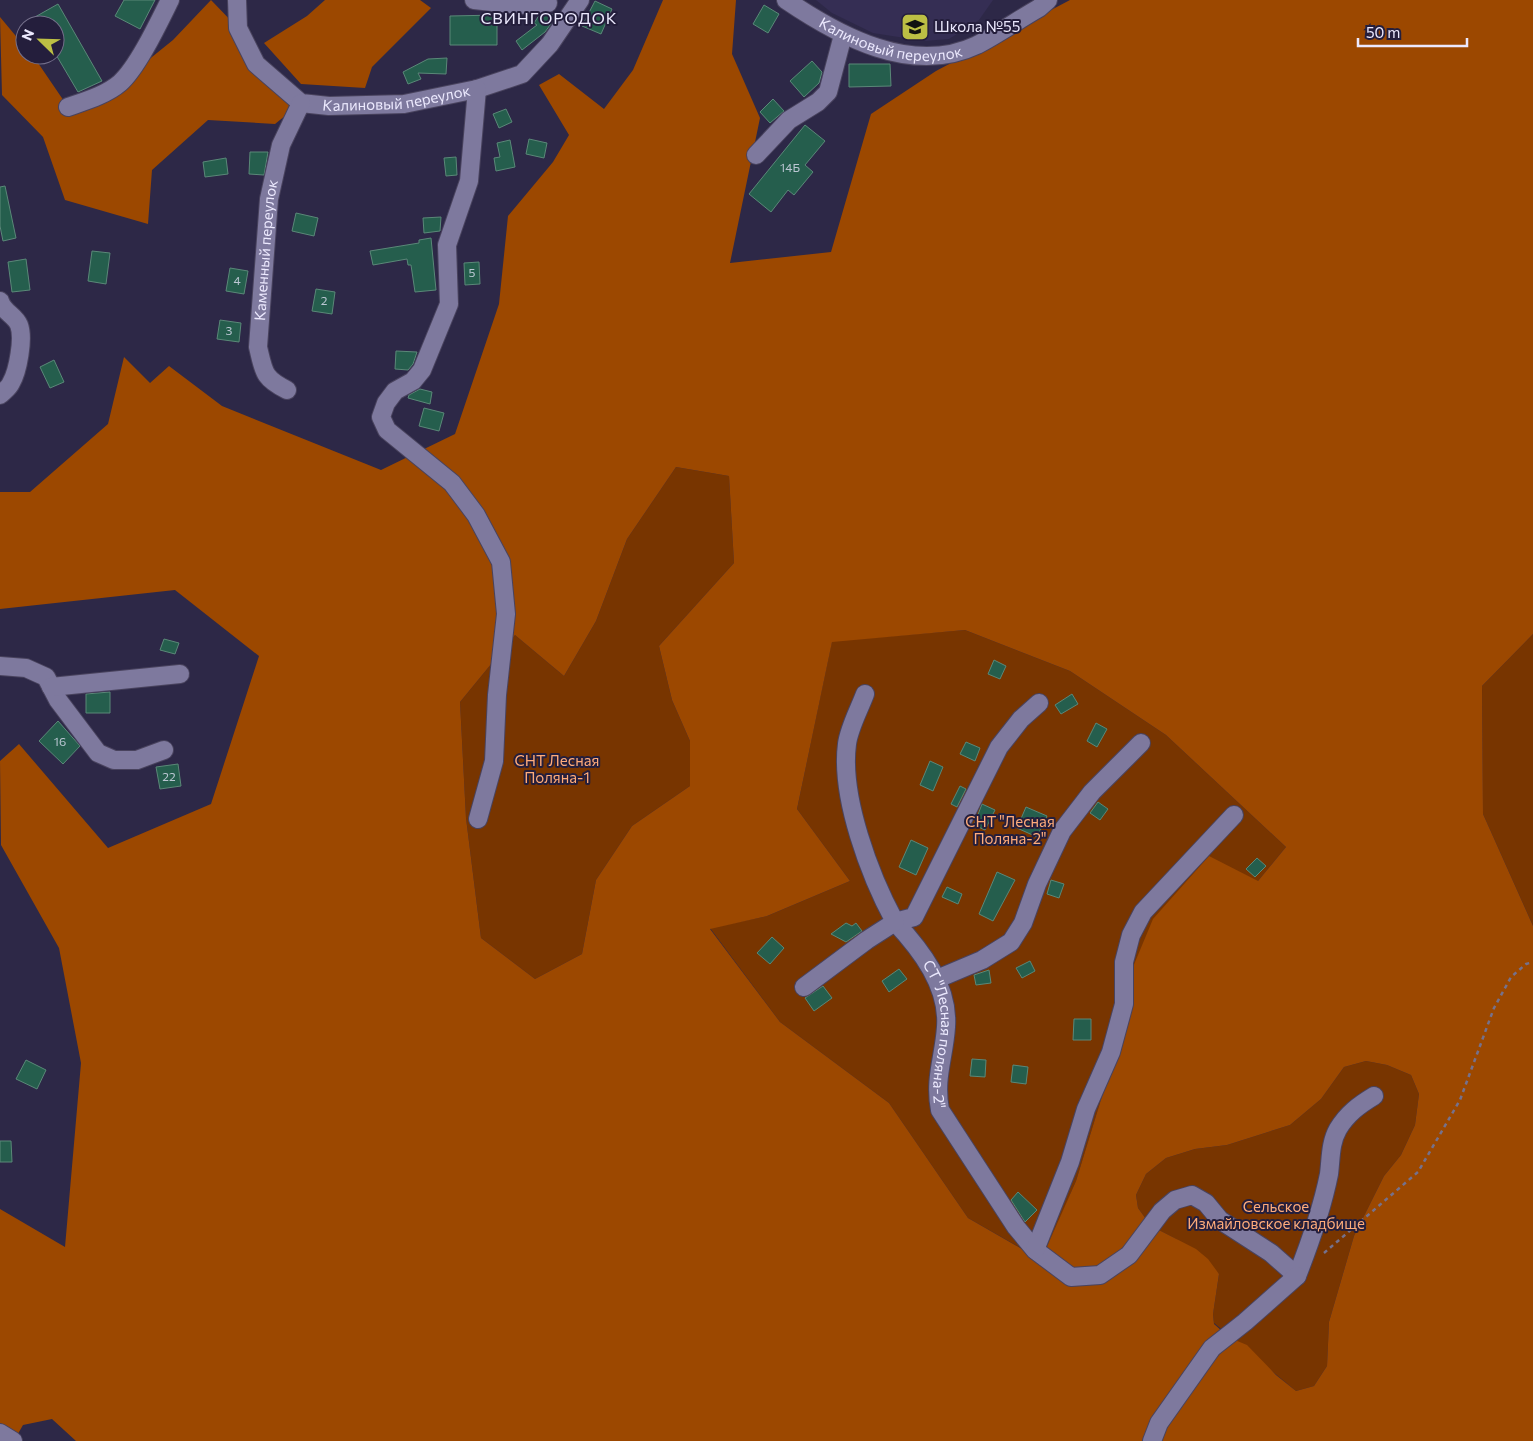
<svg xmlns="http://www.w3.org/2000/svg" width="1533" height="1441" viewBox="0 0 1533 1441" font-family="Commissioner,sans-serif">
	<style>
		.built { fill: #352e54 }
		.green { fill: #783500 }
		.forest { fill: #9c4800; fill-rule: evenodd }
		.building { fill: #255e4d; stroke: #5a8878 }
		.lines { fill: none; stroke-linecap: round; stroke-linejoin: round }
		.minor-casing { stroke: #49435e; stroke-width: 20 }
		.path { stroke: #75718c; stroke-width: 2.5; stroke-dasharray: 4 4; stroke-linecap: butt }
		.minor { stroke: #7e799e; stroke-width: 18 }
		.labels { text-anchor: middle; stroke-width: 4; stroke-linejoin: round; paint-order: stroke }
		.number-label { font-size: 12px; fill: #bac6d2 }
		.poi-label { font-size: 15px; fill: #ece9fe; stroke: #241e3c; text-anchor: start }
		.street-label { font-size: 15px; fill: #ece9fe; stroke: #241e3c }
		.park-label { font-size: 15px; fill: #ffac7b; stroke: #241e3c }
		.neighbourhood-label { font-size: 16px; letter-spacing: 1px; fill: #ece9fe; stroke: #241e3c }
	</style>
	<rect width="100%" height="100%" fill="#2d2847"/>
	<!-- built -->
	<polygon class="built" points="816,0 993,0 979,20 949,39 924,41 873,33 832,13"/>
	<!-- green -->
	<g class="green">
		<polygon points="676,467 729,476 734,563 659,646 672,700 690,741 690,786 632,826 596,880 582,954 535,979 481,938 466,818 460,702 515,635 564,676 596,621 627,539"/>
		<polygon points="965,630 1070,671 1166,735 1286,847 1258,881 1126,1018 1076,1181 1042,1260 968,1218 889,1103 780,1022 710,928 767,916 850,881 797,809 832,641"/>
		<polygon points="1533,634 1533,926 1483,814 1482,686"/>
		<polygon points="1366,1061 1387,1065 1411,1075 1419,1094 1415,1125 1401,1155 1384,1176 1354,1236 1329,1322 1327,1366 1314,1386 1296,1391 1214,1323 1213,1314 1219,1274 1176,1239 1151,1226 1138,1208 1136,1195 1146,1174 1166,1158 1195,1149 1227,1145 1290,1125 1321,1099 1344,1067"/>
	</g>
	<!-- forest -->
	<g class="forest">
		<polygon points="211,0 238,28 256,64 301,103 275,124 208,120 152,170 148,224 65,200 43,137 2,95 0,17 25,47 25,55 32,55 36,60 68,107 121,82 173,40"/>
		<polygon points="325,0 420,0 431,8 372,67 365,88 301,84 264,43 307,16"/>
		<path d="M663 0H736L732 54 760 118 730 263 831 252 871 114 936 71 1070 0H1533V634L1482 686 1483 814 1533 926V1441H76L52 1419 23 1425 15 1439 0 1432V1209L65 1247 81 1063 59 948 1 845 0 761 19 744 108 848 211 804 259 656 175 590 0 609V492H30L108 424 124 357 150 383 169 366 222 406 381 470 455 434 499 304 508 216 553 162 569 135 539 85 559 74 604 109 633 70ZM676 467 729 476 734 563 659 646 672 700 690 741V786L632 826 596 880 582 954 535 979 481 938 466 818 460 702 515 635 564 676 596 621 627 539ZM965 630 1070 671 1166 735 1286 847 1258 881 1209 856 1153 919 1133 967 1126 1018 1076 1181 1041 1260 968 1218 889 1103 780 1022 710 929 767 916 850 881 797 809 832 642ZM1366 1061 1387 1065 1411 1075 1419 1094 1415 1125 1401 1155 1384 1176 1354 1236 1329 1322 1327 1366 1314 1386 1296 1391 1276 1375 1247 1345 1230 1338 1214 1324 1213 1314 1219 1274 1208 1259 1196 1249 1151 1226 1138 1208 1136 1195 1146 1174 1166 1158 1195 1149 1227 1145 1290 1125 1321 1099 1344 1067Z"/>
	</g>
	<!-- building -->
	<g class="building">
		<polygon points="124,0 155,0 140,29 115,16"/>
		<polygon points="595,1 612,9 601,34 582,26"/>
		<polygon points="58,4 102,81 78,92 55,53 55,25 39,25 35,17"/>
		<polygon points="764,5 779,14 768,33 753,24"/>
		<polygon points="556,12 558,14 545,32 522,50 516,41 537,25 534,23 540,14 551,16"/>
		<polygon points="497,15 497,45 450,45 450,16"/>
		<polygon points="447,58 446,74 418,73 421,79 408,84 403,72 428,59"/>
		<polygon points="812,61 822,72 819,83 804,97 790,81"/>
		<polygon points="849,64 890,64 891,86 849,87"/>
		<polygon points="773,99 784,111 770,123 760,112"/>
		<polygon points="506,109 512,122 499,128 493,114"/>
		<polygon points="805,125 825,141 805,165 813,172 794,195 788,190 771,212 749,194"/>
		<polygon points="529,139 547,143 544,158 526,154"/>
		<polygon points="510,140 515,167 496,171 494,158 500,157 497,143"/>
		<polygon points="250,152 268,152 264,175 249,174"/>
		<polygon points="456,157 457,175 446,176 444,158"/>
		<polygon points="226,158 228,174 205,177 203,162"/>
		<polygon points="5,186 16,238 3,241 0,226 0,187"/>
		<polygon points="296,213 318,218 314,236 292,231"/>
		<polygon points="441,217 440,231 424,233 423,218"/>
		<polygon points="431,238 436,290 415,292 411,265 408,265 407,259 373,265 370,251 419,243 419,240"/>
		<polygon points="92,251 110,253 106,284 88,281"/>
		<polygon points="26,259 30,290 12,292 8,262"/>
		<polygon points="479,262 480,284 465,285 464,263"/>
		<polygon points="230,268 248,271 244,294 226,291"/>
		<polygon points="316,289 335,292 332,314 312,311"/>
		<polygon points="220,320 241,323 239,342 217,339"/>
		<polygon points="396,351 417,352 413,364 408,370 395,369"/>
		<polygon points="54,360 64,382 50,388 40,367"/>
		<polygon points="420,389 432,392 430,404 408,398 409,395"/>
		<polygon points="424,408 444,413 439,431 419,426"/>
		<polygon points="164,639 179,643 175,654 160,650"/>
		<polygon points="994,660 1006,666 1000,679 988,674"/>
		<polygon points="110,692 110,713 86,713 86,694"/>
		<polygon points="1072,694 1078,704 1061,714 1055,705"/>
		<polygon points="58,721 80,746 63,764 39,741"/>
		<polygon points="1096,723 1107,729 1097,747 1087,741"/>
		<polygon points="966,742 980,748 975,761 960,754"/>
		<polygon points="930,761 943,767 933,791 920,785"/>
		<polygon points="178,764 181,786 160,789 156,767"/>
		<polygon points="960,786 966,789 957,807 951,804"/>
		<polygon points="1098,802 1108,809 1100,820 1090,813"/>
		<polygon points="982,804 995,810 985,830 974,825"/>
		<polygon points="1026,807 1047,816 1037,837 1017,828"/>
		<polygon points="911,840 928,848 916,875 899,867"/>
		<polygon points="1257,858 1266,866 1255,877 1246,869"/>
		<polygon points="997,872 1015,880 993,921 979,914"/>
		<polygon points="1051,880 1064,884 1059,898 1047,894"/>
		<polygon points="947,887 962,894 958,904 942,897"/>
		<polygon points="846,923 852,926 856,923 862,931 846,942 831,934"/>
		<polygon points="772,937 784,948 770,964 757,953"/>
		<polygon points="1030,961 1035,971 1022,978 1016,968"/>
		<polygon points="899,969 907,979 889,992 882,981"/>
		<polygon points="989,970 991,983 976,985 974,975"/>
		<polygon points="823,986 832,998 814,1011 805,998"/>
		<polygon points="1074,1019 1091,1019 1091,1040 1073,1040"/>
		<polygon points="972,1059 986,1060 985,1077 970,1076"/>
		<polygon points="26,1060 46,1070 37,1089 16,1079"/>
		<polygon points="1013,1065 1028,1067 1026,1084 1011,1082"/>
		<polygon points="0,1141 11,1141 12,1162 0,1162"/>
		<polygon points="1018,1192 1037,1210 1025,1222 1011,1200"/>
	</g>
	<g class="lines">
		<defs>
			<g id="minor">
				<path id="s1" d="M237 0 238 28 256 64 301 103 329 106 404 104 477 89 522 74 550 44 580 0"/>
				<polyline points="474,0 519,5 548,3"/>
				<path id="s2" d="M786 0C839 36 912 76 977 45 998 34 1018 20 1039 8L1048 0"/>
				<polyline points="477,89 469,181 447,245 449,304 422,370 413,381 395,391 386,403 381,417 387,430 452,483 476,515 501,562 506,614 497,695 494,761 478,819"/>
				<path d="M68 107C85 101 106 95 120 83 138 67 159 22 170 0"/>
				<polyline points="756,155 789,120 818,102 828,92 843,35"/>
				<path d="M0 301C3 312 15 315 19 325 24 338 18 371 11 383 9 388 4 391 0 395"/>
				<path id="s3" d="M287 390C263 378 264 372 258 347L269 199 281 145 301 103"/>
				<polyline points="0,666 26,668 46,677 58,700 98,753 114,760 137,760 164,750"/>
				<polyline points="51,687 180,674"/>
				<path id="s4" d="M1039 703 1021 719 999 747 914 917 895 922C921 950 949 986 946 1027 944 1058 934 1078 940 1110L1016 1227 1035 1250 1071 1277 1100 1275 1129 1255 1162 1211 1175 1200 1192 1195 1206 1203 1220 1220 1271 1253 1297 1276C1310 1243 1322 1209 1329 1174 1331 1159 1330 1143 1338 1129 1347 1114 1359 1105 1374 1096"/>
				<polyline points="937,979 982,960 1011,942 1023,923 1037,884 1062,831 1092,792 1141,743"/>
				<path d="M804 987 867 940 895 922C870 876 840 797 847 744 849 728 859 710 865 694"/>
				<polyline points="1035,1250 1070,1162 1086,1109 1111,1052 1124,1004 1124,962 1131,935 1143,912 1234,815"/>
				<polyline points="0,1433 13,1441"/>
				<polyline points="1152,1441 1159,1423 1212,1348 1245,1322 1297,1276"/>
			</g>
		</defs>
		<!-- minor casing -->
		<use href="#minor" class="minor-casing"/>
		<!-- path -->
		<polyline class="path" points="1324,1253 1418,1172 1460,1100 1494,1008 1511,977 1526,964 1533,962"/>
		<!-- minor -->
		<use href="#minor" class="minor"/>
	</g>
	<!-- icons -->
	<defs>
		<symbol id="school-square" viewBox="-11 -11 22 22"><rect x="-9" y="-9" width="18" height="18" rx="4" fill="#bcbf44" stroke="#241e3c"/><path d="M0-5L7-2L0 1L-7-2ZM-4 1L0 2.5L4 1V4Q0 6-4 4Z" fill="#111"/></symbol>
	</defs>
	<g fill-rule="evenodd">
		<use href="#school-square" x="899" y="11" width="32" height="32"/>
	</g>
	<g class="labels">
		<!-- number labels -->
		<g class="number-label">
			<text x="790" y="172">14Б</text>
			<text x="472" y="277">5</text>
			<text x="237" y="285">4</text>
			<text x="324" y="305">2</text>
			<text x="229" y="335">3</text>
			<text x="60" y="746">16</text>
			<text x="169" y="781">22</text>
		</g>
		<!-- poi labels -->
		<g class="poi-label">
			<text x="934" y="32">Школа №55</text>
		</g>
		<!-- street labels -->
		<g class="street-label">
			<text dy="5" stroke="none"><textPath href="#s2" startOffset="115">Калиновый переулок</textPath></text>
			<text dy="5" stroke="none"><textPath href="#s1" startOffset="224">Калиновый переулок</textPath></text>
			<text dy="5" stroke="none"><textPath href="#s3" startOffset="152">Каменный переулок</textPath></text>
			<text dy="5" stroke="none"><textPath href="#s4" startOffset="396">СТ "Лесная поляна-2"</textPath></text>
		</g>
		<!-- park labels -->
		<g class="park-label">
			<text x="557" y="766">СНТ Лесная<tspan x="557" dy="17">Поляна-1</tspan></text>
			<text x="1010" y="827">СНТ "Лесная<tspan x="1010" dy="17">Поляна-2"</tspan></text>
			<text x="1276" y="1212">Сельское<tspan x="1276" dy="17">Измайловское кладбище</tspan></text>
		</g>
		<!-- neighbourhood labels -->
		<g class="neighbourhood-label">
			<text x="549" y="24">СВИНГОРОДОК</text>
		</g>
	</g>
	<!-- north arrow -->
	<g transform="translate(40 40) rotate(293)"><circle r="24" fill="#241e3c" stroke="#746f8a"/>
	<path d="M0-4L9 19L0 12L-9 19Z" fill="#bcbf44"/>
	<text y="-8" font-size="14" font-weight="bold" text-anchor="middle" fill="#ece9fe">N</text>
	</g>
	<!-- scale -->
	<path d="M1358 38v8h109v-8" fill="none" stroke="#ece9fe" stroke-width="2.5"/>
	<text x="1366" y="38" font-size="15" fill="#ece9fe" stroke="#241e3c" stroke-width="4" paint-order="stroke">50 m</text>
</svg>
